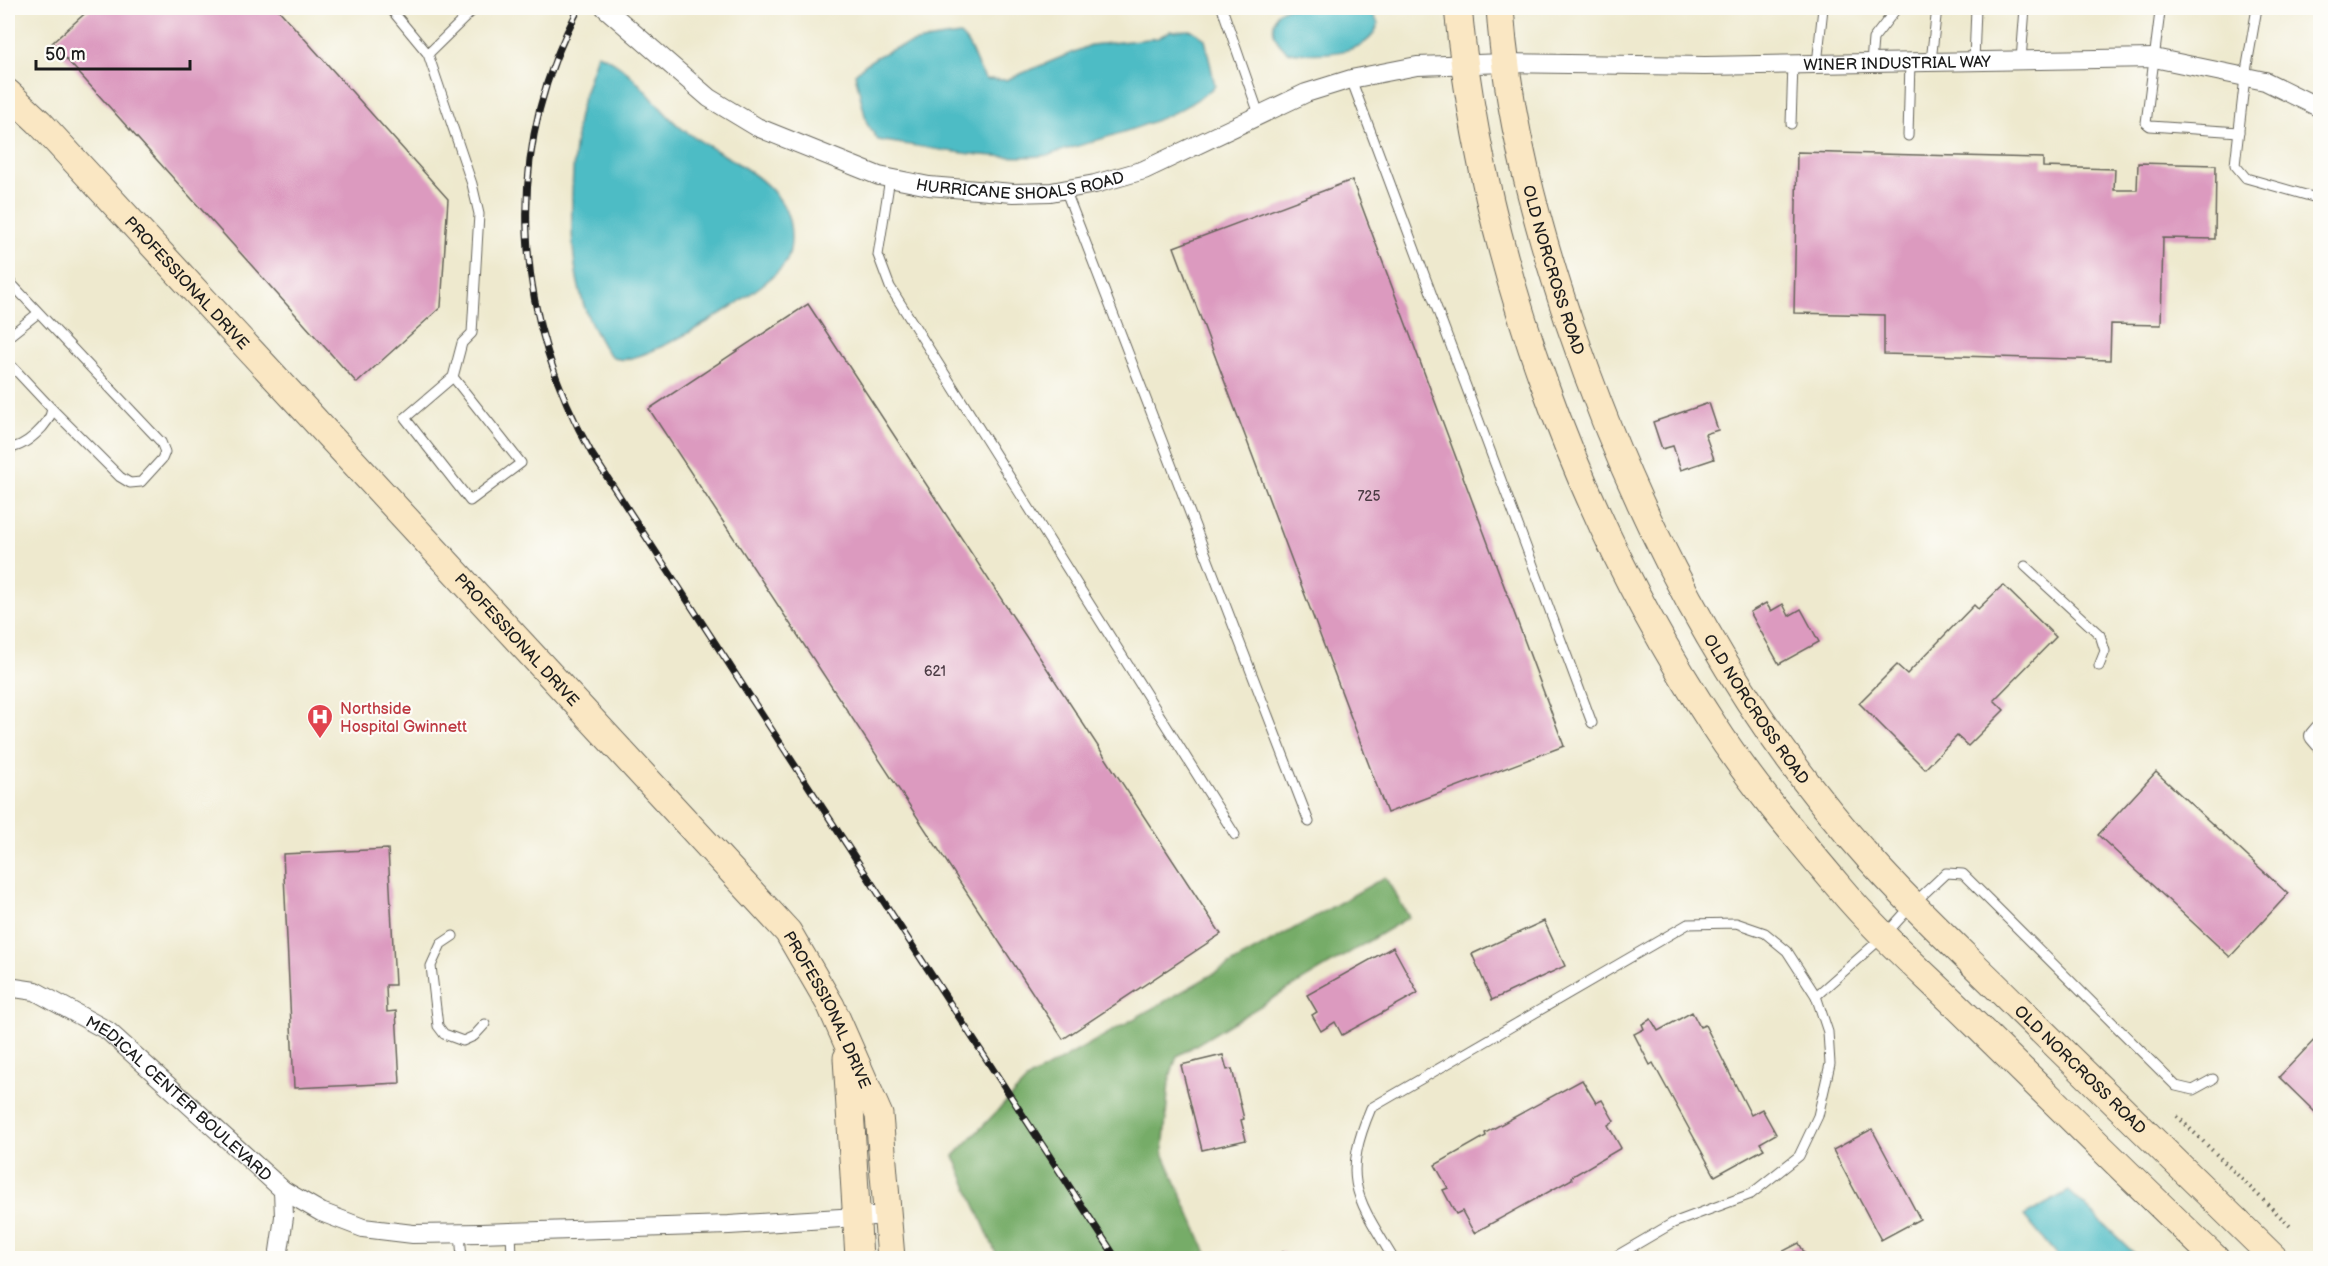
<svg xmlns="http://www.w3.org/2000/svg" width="2328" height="1266" viewBox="0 0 2328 1266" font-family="'Balsamiq Sans',sans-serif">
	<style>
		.forest { fill: #76ac68; stroke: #496442; stroke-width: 1.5 }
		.water { fill: #4ebcc5; stroke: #356c70; stroke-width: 1.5 }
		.building { fill: #dc9abf }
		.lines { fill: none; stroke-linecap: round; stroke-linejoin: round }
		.lane-casing { stroke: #66645a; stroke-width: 11 }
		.street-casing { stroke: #66645a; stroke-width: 20 }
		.secondary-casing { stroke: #66645a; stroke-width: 29 }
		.path { stroke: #66645a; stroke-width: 4; stroke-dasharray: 1.5 4.5; stroke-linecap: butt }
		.lane { stroke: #fff; stroke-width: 9 }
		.street { stroke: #fff; stroke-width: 18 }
		.secondary { stroke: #fae7c3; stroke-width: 27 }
		.rail-casing { stroke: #1c1c1c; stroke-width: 7 }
		.rail { stroke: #fdfcf7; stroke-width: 4.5; stroke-dasharray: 14; stroke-linecap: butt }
		.labels { text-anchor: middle; stroke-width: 4.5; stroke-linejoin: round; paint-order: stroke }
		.number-label { font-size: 14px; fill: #4c3c45 }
		.street-label { font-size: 16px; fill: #1c1c1c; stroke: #fdfcf7 }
		.health-label { font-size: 16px; fill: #be3a42; stroke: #fdfcf7; text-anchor: start }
	</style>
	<rect width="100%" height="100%" fill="#fdfcf7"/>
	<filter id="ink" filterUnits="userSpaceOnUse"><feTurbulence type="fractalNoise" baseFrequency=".0167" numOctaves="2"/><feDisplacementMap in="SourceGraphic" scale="12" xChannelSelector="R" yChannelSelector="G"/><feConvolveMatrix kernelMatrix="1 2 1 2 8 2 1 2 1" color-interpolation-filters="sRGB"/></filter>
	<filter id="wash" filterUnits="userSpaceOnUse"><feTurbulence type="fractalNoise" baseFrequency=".008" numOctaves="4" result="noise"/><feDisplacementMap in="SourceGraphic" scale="24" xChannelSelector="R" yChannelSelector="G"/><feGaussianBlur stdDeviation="1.35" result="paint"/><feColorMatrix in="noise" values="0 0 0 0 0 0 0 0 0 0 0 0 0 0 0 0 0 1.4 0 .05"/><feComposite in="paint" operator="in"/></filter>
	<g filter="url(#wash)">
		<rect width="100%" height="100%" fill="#eee9ce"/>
		<!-- forest -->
		<polygon class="forest" points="1385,877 1409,917 1177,1056 1169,1081 1163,1153 1209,1258 998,1258 954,1156 1029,1078"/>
		<!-- water -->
		<g class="water">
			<path d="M1286 8H1364L1372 12 1378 23C1371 57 1316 55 1288 52 1274 41 1269 29 1278 12Z"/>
			<path d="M1192 30 1205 39 1215 86C1172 124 1102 137 1049 155 993 162 933 148 878 140L867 124 855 74C881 46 924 39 960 35 974 47 974 65 986 79L1006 80 1091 45 1158 38 1170 31Z"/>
			<path d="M597 54C632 65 653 105 681 128 714 154 778 175 789 220 792 232 792 248 787 260 776 285 644 366 618 359 606 356 602 343 596 333 565 280 570 188 577 128 579 104 590 78 597 54Z"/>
			<polygon points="2069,1191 2139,1258 2059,1258 2024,1216"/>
		</g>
		<g id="blocks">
			<!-- building -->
			<g class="building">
				<polygon points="91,8 277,8 448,199 441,307 357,383 52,43"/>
				<polygon points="1797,152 2043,158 2043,167 2115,169 2114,190 2137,190 2138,163 2216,165 2215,239 2163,238 2161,325 2111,324 2110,360 1884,354 1884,315 1794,313"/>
				<polygon points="1352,180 1564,746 1387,813 1174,247"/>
				<polygon points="808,304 1221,934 1063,1039 649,409"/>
				<polygon points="1709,403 1718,430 1705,434 1714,459 1681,470 1673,446 1662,449 1653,422"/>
				<polygon points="2003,585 2056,637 1994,700 2004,710 1968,746 1957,736 1925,769 1859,703 1897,665 1907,674 1974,605 1978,609"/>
				<polygon points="1766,603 1771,611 1783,604 1789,616 1801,609 1819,642 1779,664 1750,612"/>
				<polygon points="2156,772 2288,894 2230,957 2098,835"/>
				<polygon points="388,849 395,985 386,985 387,1012 396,1011 400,1083 294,1088 283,854"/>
				<polygon points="1544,921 1565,966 1492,1000 1472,954"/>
				<polygon points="1393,947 1418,993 1342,1035 1335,1022 1321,1031 1312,1015 1317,1012 1307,995"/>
				<polygon points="1692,1012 1700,1027 1705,1025 1751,1115 1762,1109 1776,1134 1760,1143 1764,1149 1715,1176 1653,1063 1650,1065 1634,1034 1644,1029 1642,1024 1651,1019 1658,1031"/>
				<polygon points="2320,1034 2320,1117 2279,1077"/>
				<polygon points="1223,1055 1227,1070 1232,1069 1244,1119 1241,1120 1246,1140 1202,1150 1181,1065"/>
				<polygon points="1582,1080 1596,1103 1602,1100 1614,1121 1608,1125 1621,1148 1571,1177 1572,1179 1474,1233 1462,1211 1456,1214 1443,1190 1448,1188 1435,1165 1486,1136 1485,1133"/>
				<polygon points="1872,1129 1920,1219 1881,1240 1833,1150"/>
				<polygon points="1799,1243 1807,1258 1770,1258"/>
				<polygon points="1283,1252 1286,1258 1270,1258"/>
			</g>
		</g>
	</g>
	<g filter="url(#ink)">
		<use href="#blocks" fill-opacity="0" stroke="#66645a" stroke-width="1.5"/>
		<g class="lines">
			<defs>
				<g id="lane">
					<polyline points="390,8 428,54 475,8"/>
					<polyline points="1222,8 1259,114"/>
					<polyline points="2157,8 2160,12 2146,123 2150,126 2239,132"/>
					<polyline points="2257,8 2245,77 2235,165 2246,178 2320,199"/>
					<polyline points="428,54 472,184 479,214 472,333 462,343 453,377 521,463 470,501 405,418 453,377"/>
					<polyline points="2021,60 2025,8"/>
					<polyline points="1931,61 1937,8"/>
					<polyline points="1974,61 1976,8"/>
					<polyline points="1871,63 1873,39 1897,8"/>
					<polyline points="1817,64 1823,8"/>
					<polyline points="1351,79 1592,723"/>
					<polyline points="1791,124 1793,64"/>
					<polyline points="1908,136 1910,62"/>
					<polyline points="890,178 878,255 890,287 1235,835"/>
					<polyline points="1065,189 1309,822"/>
					<polyline points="8,280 161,442 165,452 162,459 141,482 130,483 120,477 52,409"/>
					<polyline points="8,337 37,314"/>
					<path d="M8 362 52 409C50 425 24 448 8 448"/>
					<polyline points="2025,566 2100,635 2105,651 2099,666"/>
					<polyline points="453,936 441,944 431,966 438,1026 444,1034 463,1041 474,1036 485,1024"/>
					<polyline points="1816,996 1885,935 1913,904 1946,873 1963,874 2176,1086 2193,1090 2213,1079"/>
					<polyline points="511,1231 512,1258"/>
					<polyline points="460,1234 462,1258"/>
					<path d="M1393 1258C1356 1197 1341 1179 1371 1108L1688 924 1736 923 1765 933 1787 951 1816 996 1828 1032 1830 1064 1818 1116 1799 1156 1751 1194 1673 1223 1613 1258"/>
				</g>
				<g id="street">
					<path id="s1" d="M605 8 709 98 757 127 879 176 929 186 1013 193 1051 192 1095 184 1144 170 1306 93 1351 79 1417 66 1506 63 1705 66 2154 58 2265 81 2320 108"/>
					<polyline points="2320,729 2314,736 2320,743"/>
					<path id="s2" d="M8 987 35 991 108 1031 283 1190 321 1212 363 1228 413 1234 481 1233 729 1225 889 1215"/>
					<polyline points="278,1258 284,1217 283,1190"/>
				</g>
				<g id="secondary">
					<path d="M1458 8C1482 256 1577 518 1714 726 1751 783 1795 835 1839 887 1879 935 1928 977 1972 1021 2053 1100 2133 1180 2215 1258"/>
					<path id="s3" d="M1500 8C1507 116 1536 223 1570 325 1636 520 1731 704 1869 858 1916 911 1969 959 2019 1009 2104 1092 2189 1175 2274 1258"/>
					<path id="s4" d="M8 93 39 122 788 932 831 1006 879 1115 891 1258"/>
					<polyline points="847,1058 859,1258"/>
				</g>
			</defs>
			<!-- lane casing -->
			<use href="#lane" class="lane-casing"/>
			<!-- street casing -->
			<use href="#street" class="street-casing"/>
			<!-- secondary casing -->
			<use href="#secondary" class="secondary-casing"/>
			<!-- path -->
			<polyline class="path" points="2177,1116 2292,1228"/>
			<!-- lane -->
			<use href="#lane" class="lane"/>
			<!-- street -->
			<use href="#street" class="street"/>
			<!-- secondary -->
			<use href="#secondary" class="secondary"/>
			<defs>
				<path id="rail" d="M579 8C502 152 513 314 592 454L1116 1258"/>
			</defs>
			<!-- rail casing -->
			<use href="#rail" class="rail-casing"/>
			<!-- rail -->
			<use href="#rail" class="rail"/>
		</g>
	</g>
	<!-- icons -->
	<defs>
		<symbol id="hospital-pin" viewBox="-11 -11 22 30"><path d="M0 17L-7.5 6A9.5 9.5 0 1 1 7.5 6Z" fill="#e0444e" stroke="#fdfcf7"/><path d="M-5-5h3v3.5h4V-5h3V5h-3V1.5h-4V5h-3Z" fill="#fff"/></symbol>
	</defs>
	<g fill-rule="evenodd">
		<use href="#hospital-pin" x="305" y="702" width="30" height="40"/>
	</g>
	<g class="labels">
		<!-- number labels -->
		<g class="number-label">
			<text x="1369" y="501">725</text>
			<text x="935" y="676">621</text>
		</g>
		<!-- street labels -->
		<g class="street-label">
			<text dy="6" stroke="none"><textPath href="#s1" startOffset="1368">WINER INDUSTRIAL WAY</textPath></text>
			<text dy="6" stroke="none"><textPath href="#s1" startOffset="468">HURRICANE SHOALS ROAD</textPath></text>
			<text dy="6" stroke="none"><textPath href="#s3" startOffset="268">OLD NORCROSS ROAD</textPath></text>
			<text dy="6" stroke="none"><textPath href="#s4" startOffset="261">PROFESSIONAL DRIVE</textPath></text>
			<text dy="6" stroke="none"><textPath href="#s4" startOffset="747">PROFESSIONAL DRIVE</textPath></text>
			<text dy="6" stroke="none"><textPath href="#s3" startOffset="754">OLD NORCROSS ROAD</textPath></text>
			<text dy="6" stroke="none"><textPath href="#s4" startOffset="1233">PROFESSIONAL DRIVE</textPath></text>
			<text dy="6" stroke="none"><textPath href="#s3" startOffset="1240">OLD NORCROSS ROAD</textPath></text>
			<text dy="6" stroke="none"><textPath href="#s2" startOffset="208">MEDICAL CENTER BOULEVARD</textPath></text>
		</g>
		<!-- health labels -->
		<g class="health-label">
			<text x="340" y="714">Northside<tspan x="340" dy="18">Hospital Gwinnett</tspan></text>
		</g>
	</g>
	<!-- margin -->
	<rect width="2328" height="1266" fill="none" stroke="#fdfcf7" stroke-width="30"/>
	<!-- scale -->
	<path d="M36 60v9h154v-9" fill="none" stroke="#1c1c1c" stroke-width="3"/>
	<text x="45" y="60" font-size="18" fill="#1c1c1c" stroke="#fdfcf7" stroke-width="4.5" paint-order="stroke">50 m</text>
</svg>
